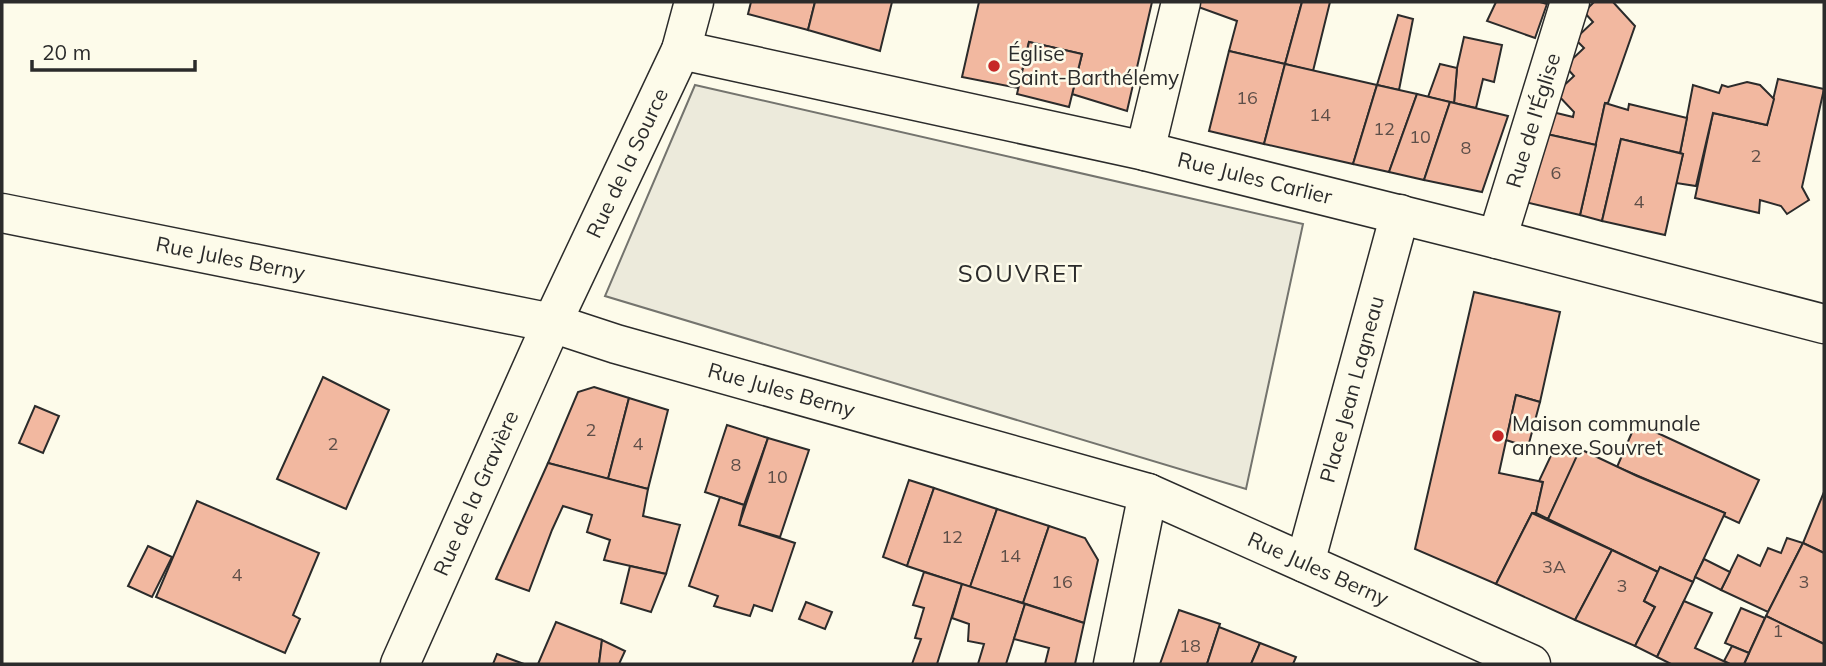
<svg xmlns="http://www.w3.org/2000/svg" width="1826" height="666" viewBox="0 0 1826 666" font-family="Mulish,sans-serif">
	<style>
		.parking { fill: #eceadb; stroke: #74746e; stroke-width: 2 }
		.building { fill: #f2b8a0; stroke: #2b2b2b; stroke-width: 2 }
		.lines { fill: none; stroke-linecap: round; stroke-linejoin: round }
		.street-casing { stroke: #2b2b2b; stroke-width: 41 }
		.secondary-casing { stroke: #2b2b2b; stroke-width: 41 }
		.street { stroke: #fdfbea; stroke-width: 38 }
		.secondary { stroke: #fdfbea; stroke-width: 38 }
		.poi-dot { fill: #c62828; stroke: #fdfbea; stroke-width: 2.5 }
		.labels { text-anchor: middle; stroke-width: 5; stroke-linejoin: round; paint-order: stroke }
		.number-label { font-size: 18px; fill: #5d4e48 }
		.poi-label { font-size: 21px; fill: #2b2b2b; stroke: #fdfbea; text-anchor: start }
		.street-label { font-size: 21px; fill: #2b2b2b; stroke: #fdfbea }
		.quarter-label { font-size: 24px; letter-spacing: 2px; fill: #2b2b2b; stroke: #fdfbea }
	</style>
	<rect width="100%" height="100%" fill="#fdfbea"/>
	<!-- parking -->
	<polygon class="parking" points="695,85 1303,224 1246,489 605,296"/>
	<!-- building -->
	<g class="building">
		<polygon points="751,2 815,2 808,30 748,14"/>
		<polygon points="815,2 892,2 880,51 808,30"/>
		<polygon points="979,2 1152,2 1127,111 1072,94 1082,54 1029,42 1018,88 962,77"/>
		<polygon points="1191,2 1302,2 1285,64 1229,51 1237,21 1190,4"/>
		<polygon points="1302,2 1330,2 1313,71 1285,64"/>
		<polygon points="1496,2 1540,2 1547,4 1535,38 1487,21"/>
		<polygon points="1594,2 1613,2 1635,26 1608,103 1605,103 1596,145 1533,131 1540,109 1573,117 1574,112 1556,93 1574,76 1565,66 1584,48 1575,39 1593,22 1584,12"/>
		<polygon points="1398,15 1413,19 1399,90 1377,85"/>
		<polygon points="1464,37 1502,45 1494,82 1483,79 1476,108 1454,103 1457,68"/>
		<polygon points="1029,42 1082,54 1069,107 1017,94"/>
		<polygon points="1229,51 1285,64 1264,144 1209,131"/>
		<polygon points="1285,64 1377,85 1353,164 1264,144"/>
		<polygon points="1440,64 1457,68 1454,103 1428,97"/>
		<polygon points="1778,79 1824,89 1802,187 1809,200 1787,214 1781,206 1760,200 1759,213 1695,198 1713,113 1767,125"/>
		<polygon points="1747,82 1760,85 1774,99 1767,125 1713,113 1696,186 1676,183 1683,154 1680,153 1693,85 1719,93 1722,85 1728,87"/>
		<polygon points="1377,85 1417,94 1389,172 1353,164"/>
		<polygon points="1417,94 1450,102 1424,180 1389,172"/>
		<polygon points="1450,102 1508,116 1482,192 1424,180"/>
		<polygon points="1605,103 1628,110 1629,104 1687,118 1680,153 1621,139 1602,221 1580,215"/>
		<polygon points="1533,131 1596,145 1580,215 1517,200"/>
		<polygon points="1621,139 1683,154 1665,235 1602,221"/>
		<polygon points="1474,292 1560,312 1540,402 1516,395 1499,473 1543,482 1536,513 1532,513 1496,584 1415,549"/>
		<polygon points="323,377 389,410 346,509 277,479"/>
		<polygon points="594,387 629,398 608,479 548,463 578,392"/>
		<polygon points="1516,395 1540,402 1528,447 1506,440"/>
		<polygon points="629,398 668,410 648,489 608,479"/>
		<polygon points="35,406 59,416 43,453 19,443"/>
		<polygon points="1636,423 1759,480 1739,523 1724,516 1725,513 1617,467"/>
		<polygon points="727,425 768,438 744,505 705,492"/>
		<polygon points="768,438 809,450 780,537 739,525"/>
		<polygon points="1565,444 1580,451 1548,519 1536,513 1543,482 1539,481 1555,447"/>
		<polygon points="1580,449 1637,476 1725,513 1693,582 1660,567 1658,572 1548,519"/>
		<polygon points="548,463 648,489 643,516 680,525 666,574 604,560 610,540 587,532 592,515 563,506 552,530 529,591 496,579"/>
		<polygon points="909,480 934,488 907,566 883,557"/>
		<polygon points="934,488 997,509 970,587 907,566"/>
		<polygon points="1824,492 1824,553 1803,543"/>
		<polygon points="720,497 744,505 739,525 795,543 772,611 754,605 750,616 714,606 718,596 689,586"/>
		<polygon points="197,501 319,553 293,615 300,619 285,653 156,597"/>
		<polygon points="997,509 1049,526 1023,603 970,587"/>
		<polygon points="1532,513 1612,550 1575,620 1496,584"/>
		<polygon points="1049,526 1085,538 1098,560 1084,623 1023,603"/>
		<polygon points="1787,538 1803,543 1768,612 1721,590 1738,555 1760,566 1768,548 1781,553"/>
		<polygon points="1803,543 1824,553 1824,644 1766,616"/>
		<polygon points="148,546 172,557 152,597 128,586"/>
		<polygon points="1612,550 1658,572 1644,601 1655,607 1635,646 1575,620"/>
		<polygon points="1704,559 1730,572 1721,590 1695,577"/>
		<polygon points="630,566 666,574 651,612 621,603"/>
		<polygon points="1660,567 1693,582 1657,657 1635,646 1655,607 1644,601"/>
		<polygon points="924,572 962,584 937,664 912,664 921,639 915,638 924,608 913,605"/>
		<polygon points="962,584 1025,604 1006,664 978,664 984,644 968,641 969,624 952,618"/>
		<polygon points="1684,601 1712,613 1695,648 1730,664 1671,664 1657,657"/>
		<polygon points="806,602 832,612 825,629 799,619"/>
		<polygon points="1025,604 1084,623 1075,664 1045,664 1049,648 1014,639"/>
		<polygon points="1741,608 1765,618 1749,653 1725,643"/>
		<polygon points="1179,610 1220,624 1207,664 1160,664"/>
		<polygon points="1766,616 1824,644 1824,664 1744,664"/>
		<polygon points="556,622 602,640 599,664 538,664"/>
		<polygon points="1219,627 1260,643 1251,664 1207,664"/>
		<polygon points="602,640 625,651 619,664 599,664"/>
		<polygon points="1260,643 1296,657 1293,664 1251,664"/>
		<polygon points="1732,646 1749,653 1744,664 1730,664 1724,661"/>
		<polygon points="497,654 524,664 493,664"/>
	</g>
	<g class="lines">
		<defs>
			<g id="street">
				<path id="s1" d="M681 50 1145 151 1497 239 1824 324"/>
				<polyline points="1145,151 1181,2"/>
				<path id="s2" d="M1497 239 1570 2"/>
				<path id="s3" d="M1305 563 1400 214"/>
				<path id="s4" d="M400 664 552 323 681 50 694 2"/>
				<polyline points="1113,664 1148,493"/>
			</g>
			<g id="secondary">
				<path id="s5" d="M2 213 552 323 616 344 1148 493 1531 664"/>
			</g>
		</defs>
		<!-- street casing -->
		<use href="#street" class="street-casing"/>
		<!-- secondary casing -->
		<use href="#secondary" class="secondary-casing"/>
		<!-- street -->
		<use href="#street" class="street"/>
		<!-- secondary -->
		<use href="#secondary" class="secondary"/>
	</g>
	<!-- markers -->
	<g class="poi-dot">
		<circle cx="994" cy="66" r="7"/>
		<circle cx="1498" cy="436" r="7"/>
	</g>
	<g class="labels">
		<!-- number labels -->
		<g class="number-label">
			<text x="1247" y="104">16</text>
			<text x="1320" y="121">14</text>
			<text x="1384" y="135">12</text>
			<text x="1420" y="143">10</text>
			<text x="1466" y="154">8</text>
			<text x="1756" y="162">2</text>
			<text x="1556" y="179">6</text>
			<text x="1639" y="208">4</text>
			<text x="591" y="436">2</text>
			<text x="333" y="450">2</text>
			<text x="638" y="450">4</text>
			<text x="736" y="471">8</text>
			<text x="777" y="483">10</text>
			<text x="952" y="543">12</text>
			<text x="1010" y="562">14</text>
			<text x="1554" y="573">3A</text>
			<text x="237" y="581">4</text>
			<text x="1062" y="588">16</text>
			<text x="1804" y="588">3</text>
			<text x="1622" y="592">3</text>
			<text x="1778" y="637">1</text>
			<text x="1190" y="652">18</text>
		</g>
		<!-- poi labels -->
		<g class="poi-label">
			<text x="1008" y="61">Église<tspan x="1008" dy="24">Saint-Barthélemy</tspan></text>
			<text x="1512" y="431">Maison communale<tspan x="1512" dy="24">annexe Souvret</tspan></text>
		</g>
		<!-- street labels -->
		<g class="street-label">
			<text dy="7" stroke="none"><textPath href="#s2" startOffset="124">Rue de l'Église</textPath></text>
			<text dy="7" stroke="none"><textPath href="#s4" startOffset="550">Rue de la Source</textPath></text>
			<text dy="7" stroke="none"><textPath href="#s1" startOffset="588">Rue Jules Carlier</textPath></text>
			<text dy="7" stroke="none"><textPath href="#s5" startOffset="233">Rue Jules Berny</textPath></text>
			<text dy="7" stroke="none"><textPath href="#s3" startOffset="180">Place Jean Lagneau</textPath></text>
			<text dy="7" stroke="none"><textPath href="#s5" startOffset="800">Rue Jules Berny</textPath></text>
			<text dy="7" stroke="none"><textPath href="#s4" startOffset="187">Rue de la Gravière</textPath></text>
			<text dy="7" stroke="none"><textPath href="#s5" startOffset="1367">Rue Jules Berny</textPath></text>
		</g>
		<!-- quarter labels -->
		<g class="quarter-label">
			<text x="1021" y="282">SOUVRET</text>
		</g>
	</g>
	<!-- border -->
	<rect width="1826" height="666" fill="none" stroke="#2b2b2b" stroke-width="7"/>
	<!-- scale -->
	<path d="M32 60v10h163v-10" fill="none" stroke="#2b2b2b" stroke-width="3.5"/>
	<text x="42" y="60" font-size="21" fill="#2b2b2b" stroke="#fdfbea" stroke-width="5" paint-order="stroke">20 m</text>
</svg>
